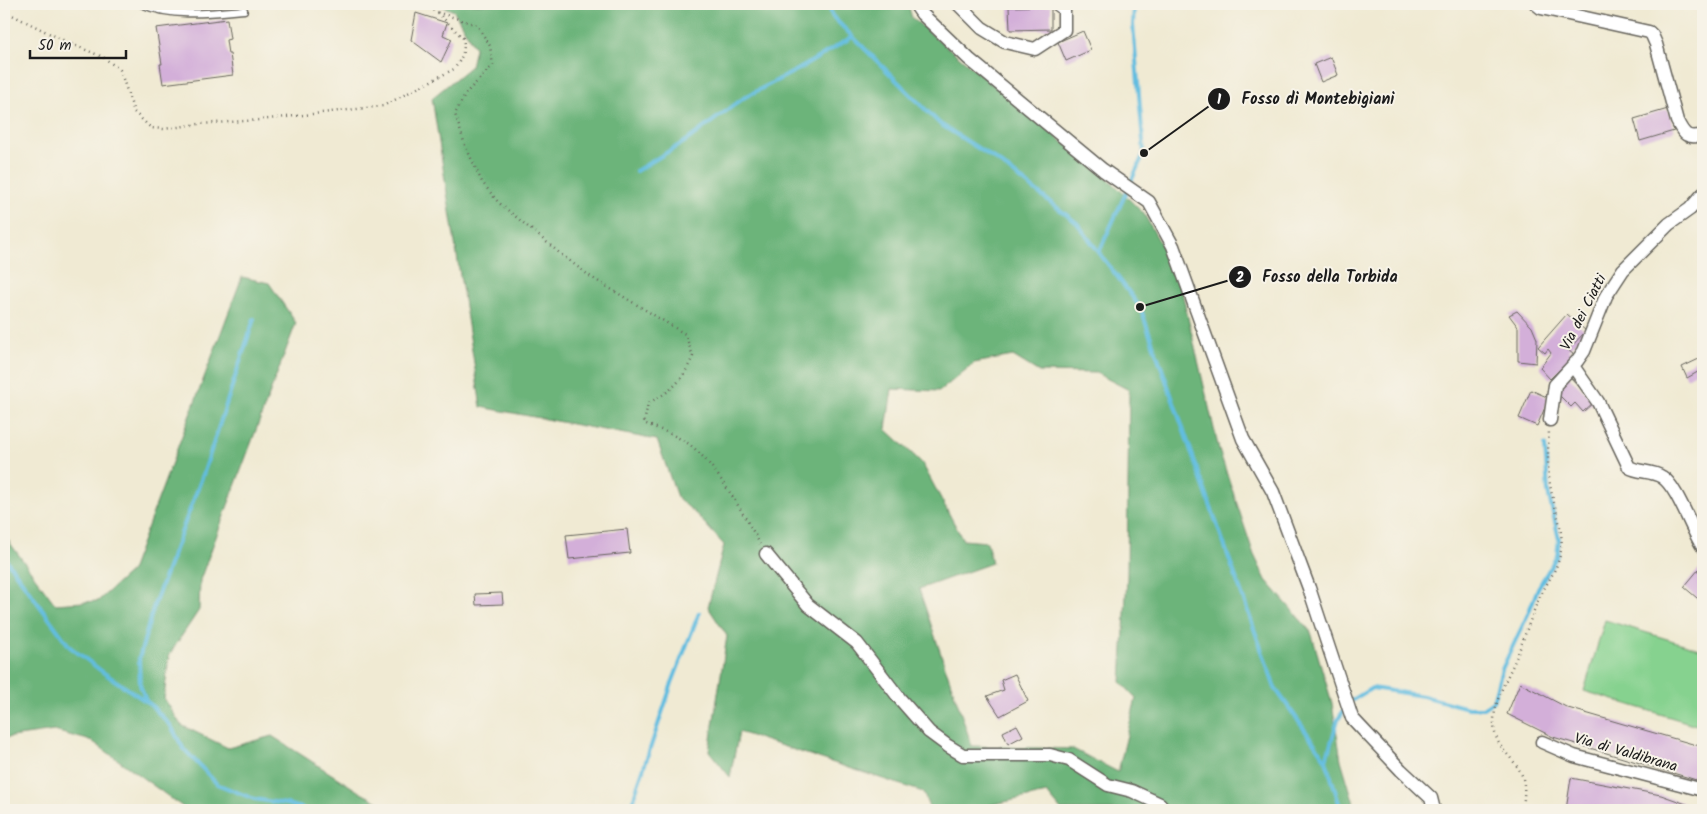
<svg xmlns="http://www.w3.org/2000/svg" width="1707" height="814" viewBox="0 0 1707 814" font-family="Kalam,sans-serif">
	<style>
		.green { fill: #86d28f; stroke: #517756 }
		.forest { fill: #6cb47a; stroke: #44684b; fill-rule: evenodd }
		.lines { fill: none; stroke-linecap: round; stroke-linejoin: round }
		.stream { stroke: #62bde0; stroke-width: 4 }
		.building { fill: #d3afd9 }
		.service-casing { stroke: #66645c; stroke-width: 9 }
		.minor-casing { stroke: #66645c; stroke-width: 15 }
		.path { stroke: #66645c; stroke-width: 2.5; stroke-dasharray: 1 4; stroke-linecap: butt }
		.service { stroke: #fff; stroke-width: 6 }
		.minor { stroke: #fff; stroke-width: 12 }
		.labels { text-anchor: middle; stroke-width: 4; stroke-linejoin: round; paint-order: stroke }
		.street-label { font-size: 15px; fill: #1c1c1c; stroke: #f7f3e8 }
		.leader { fill: none; stroke: #1c1c1c; stroke-width: 2 }
		.callout-dot { fill: #1c1c1c; stroke: #f7f3e8; stroke-width: 2 }
		.mark-label { font-size: 15px; text-anchor: middle; font-weight: bold; fill: #fff }
		.callout-label { font-size: 16px; text-anchor: middle; font-weight: bold; fill: #1c1c1c; stroke: #f7f3e8; stroke-width: 4; stroke-linejoin: round; paint-order: stroke }
	</style>
	<rect width="100%" height="100%" fill="#f7f3e8"/>
	<filter id="ink" filterUnits="userSpaceOnUse"><feTurbulence type="fractalNoise" baseFrequency=".02" numOctaves="2"/><feDisplacementMap in="SourceGraphic" scale="10" xChannelSelector="R" yChannelSelector="G"/><feConvolveMatrix kernelMatrix="1 2 1 2 8 2 1 2 1" color-interpolation-filters="sRGB"/></filter>
	<filter id="wash" filterUnits="userSpaceOnUse"><feTurbulence type="fractalNoise" baseFrequency=".0096" numOctaves="4" result="noise"/><feDisplacementMap in="SourceGraphic" scale="20" xChannelSelector="R" yChannelSelector="G"/><feGaussianBlur stdDeviation="1.12" result="paint"/><feColorMatrix in="noise" values="0 0 0 0 0 0 0 0 0 0 0 0 0 0 0 0 0 1.4 0 .05"/><feComposite in="paint" operator="in"/></filter>
	<g filter="url(#wash)">
		<rect width="100%" height="100%" fill="#f0ead3"/>
		<!-- green -->
		<polygon class="green" points="1605,620 1703,650 1703,727 1584,691"/>
		<!-- forest -->
		<g class="forest">
			<path d="M437 4H908L912 18 1114 184 1144 214 1178 275 1219 450 1254 555 1266 580 1311 632 1332 703 1341 760 1356 810H1061L1047 793 966 810H930L923 792 739 732 730 777 709 751 727 636 708 607 724 545 698 516 677 497 657 440 481 407 432 98 471 66 475 48 454 11ZM1013 356 1039 372 1096 373 1129 390 1127 578 1121 682 1136 698 1118 772 1073 749 972 746 919 589 992 563 987 542 963 540 922 463 886 429 892 389 940 391 974 363Z"/>
			<polygon points="242,277 269,283 296,323 200,580 199,610 169,655 164,698 181,725 228,748 272,736 361,793 394,810 187,810 92,741 54,731 4,738 4,535 55,604 98,601 131,571"/>
		</g>
		<g class="lines">
			<!-- stream -->
			<g class="stream">
				<polyline points="829,4 832,16 940,124 995,159 1077,223 1140,307 1275,688 1326,760 1341,810"/>
				<polyline points="636,171 686,141 745,97 799,69 852,37"/>
				<polyline points="1099,252 1144,153 1133,25 1134,4"/>
				<polyline points="4,557 70,647 104,673 150,704 171,726 183,748 217,784 254,799 286,804 302,808 304,810"/>
				<polyline points="146,701 140,685 139,659 154,605 204,472 254,319"/>
				<polyline points="1351,701 1372,688 1423,696 1468,708 1483,708 1493,701 1502,669 1528,614 1538,588 1557,556 1559,539 1548,492 1545,445"/>
				<polyline points="1326,760 1338,719 1345,709"/>
				<polyline points="632,810 635,794 672,683 699,613"/>
			</g>
		</g>
		<g id="blocks">
			<!-- building -->
			<g class="building">
				<polygon points="1051,6 1051,29 1010,30 1009,7"/>
				<polygon points="416,13 447,23 443,35 452,39 441,62 411,40"/>
				<polygon points="227,19 230,39 226,40 228,54 230,54 233,75 163,84 160,64 162,64 156,28"/>
				<polygon points="1083,31 1091,50 1066,61 1058,42"/>
				<polygon points="1331,57 1338,75 1321,82 1314,64"/>
				<polygon points="1668,109 1674,131 1640,141 1634,119"/>
				<polygon points="1517,311 1532,327 1537,339 1536,363 1518,361 1518,327 1509,315"/>
				<polygon points="1567,314 1586,331 1568,350 1574,355 1550,379 1540,368 1551,353 1548,349 1545,353 1538,347"/>
				<polygon points="1701,358 1703,362 1703,369 1687,378 1682,367"/>
				<polygon points="1567,374 1594,402 1583,412 1575,403 1571,407 1555,391"/>
				<polygon points="1531,390 1549,398 1537,426 1519,418"/>
				<polygon points="627,529 630,553 569,559 566,535"/>
				<polygon points="1699,569 1703,573 1703,603 1684,587"/>
				<polygon points="502,593 503,604 476,605 475,594"/>
				<polygon points="1015,674 1028,701 1000,716 987,696 1004,690 1001,680"/>
				<polygon points="1520,683 1568,708 1703,747 1703,782 1553,737 1507,714"/>
				<polygon points="1017,725 1023,736 1008,744 1003,732"/>
				<polygon points="1571,778 1661,795 1703,810 1566,810"/>
			</g>
		</g>
	</g>
	<g filter="url(#ink)">
		<use href="#blocks" fill-opacity="0" stroke="#66645c" stroke-width="1"/>
		<g class="lines">
			<defs>
				<path id="service" d="M141 4C173 18 210 13 244 10"/>
				<g id="minor">
					<polyline points="915,4 922,14 969,59 1103,170 1149,202 1173,246 1243,439 1273,492 1309,588 1352,718 1401,770 1431,798 1434,810"/>
					<polyline points="958,4 982,28 1005,42 1035,49 1064,30 1064,9 1057,4"/>
					<path d="M1536 4 1541 8 1649 32 1652 35 1656 44 1677 121C1684 135 1687 139 1703 135"/>
					<path d="M1573 366 1598 402 1629 467C1639 473 1651 470 1662 477 1677 486 1691 529 1703 547"/>
					<polyline points="1550,420 1555,385 1577,361 1584,351 1606,296 1623,270 1669,224 1690,209 1703,194"/>
					<polyline points="766,554 808,605 857,643 900,699 929,732 948,746 963,755 1050,755 1069,760 1108,785 1132,791 1160,804 1165,810"/>
					<polyline points="1542,742 1574,756 1703,790"/>
				</g>
			</defs>
			<!-- service casing -->
			<use href="#service" class="service-casing"/>
			<!-- minor casing -->
			<use href="#minor" class="minor-casing"/>
			<!-- path -->
			<g class="path">
				<path d="M419 4 437 12 477 25 490 46 493 65 466 93 455 114 465 145 482 182 498 202 562 255 591 277 685 334 693 356C682 382 672 391 648 403L644 423C658 429 676 435 689 444 715 463 745 516 760 544"/>
				<path d="M4 11 69 43 103 57 120 70 134 112 151 128 164 129 199 124 260 120 383 106 454 69C461 60 466 50 463 38L438 13"/>
				<path d="M1523 810C1524 798 1526 784 1521 773 1510 752 1493 748 1494 720 1495 698 1508 677 1517 656 1524 638 1530 620 1537 603 1544 586 1556 573 1560 555 1566 531 1553 507 1550 484 1547 466 1548 449 1549 431"/>
			</g>
			<!-- service -->
			<use href="#service" class="service"/>
			<!-- minor -->
			<use href="#minor" class="minor"/>
		</g>
	</g>
	<g class="labels">
		<!-- street labels -->
		<g class="street-label">
			<text transform="translate(1583 312) rotate(-63)" y="5">Via dei Ciatti</text>
			<text transform="translate(1626 752) rotate(16)" y="5">Via di Valdibrana</text>
		</g>
	</g>
	<!-- callouts -->
	<path class="leader" d="M1144 153L1219 99M1140 307L1240 277"/>
	<g class="callout-dot">
		<circle cx="1144" cy="153" r="5"/>
		<circle cx="1140" cy="307" r="5"/>
		<circle cx="1219" cy="99" r="12"/>
		<circle cx="1240" cy="277" r="12"/>
	</g>
	<g class="mark-label">
		<text x="1219" y="104">1</text>
		<text x="1240" y="282">2</text>
	</g>
	<g class="callout-label">
		<text x="1318" y="104">Fosso di Montebigiani</text>
		<text x="1330" y="282">Fosso della Torbida</text>
	</g>
	<!-- margin -->
	<rect width="1707" height="814" fill="none" stroke="#f7f3e8" stroke-width="20"/>
	<!-- scale -->
	<path d="M30 50v8h96v-8" fill="none" stroke="#1c1c1c" stroke-width="2.5"/>
	<text x="38" y="50" font-size="15" fill="#1c1c1c" stroke="#f7f3e8" stroke-width="4" paint-order="stroke">50 m</text>
</svg>
